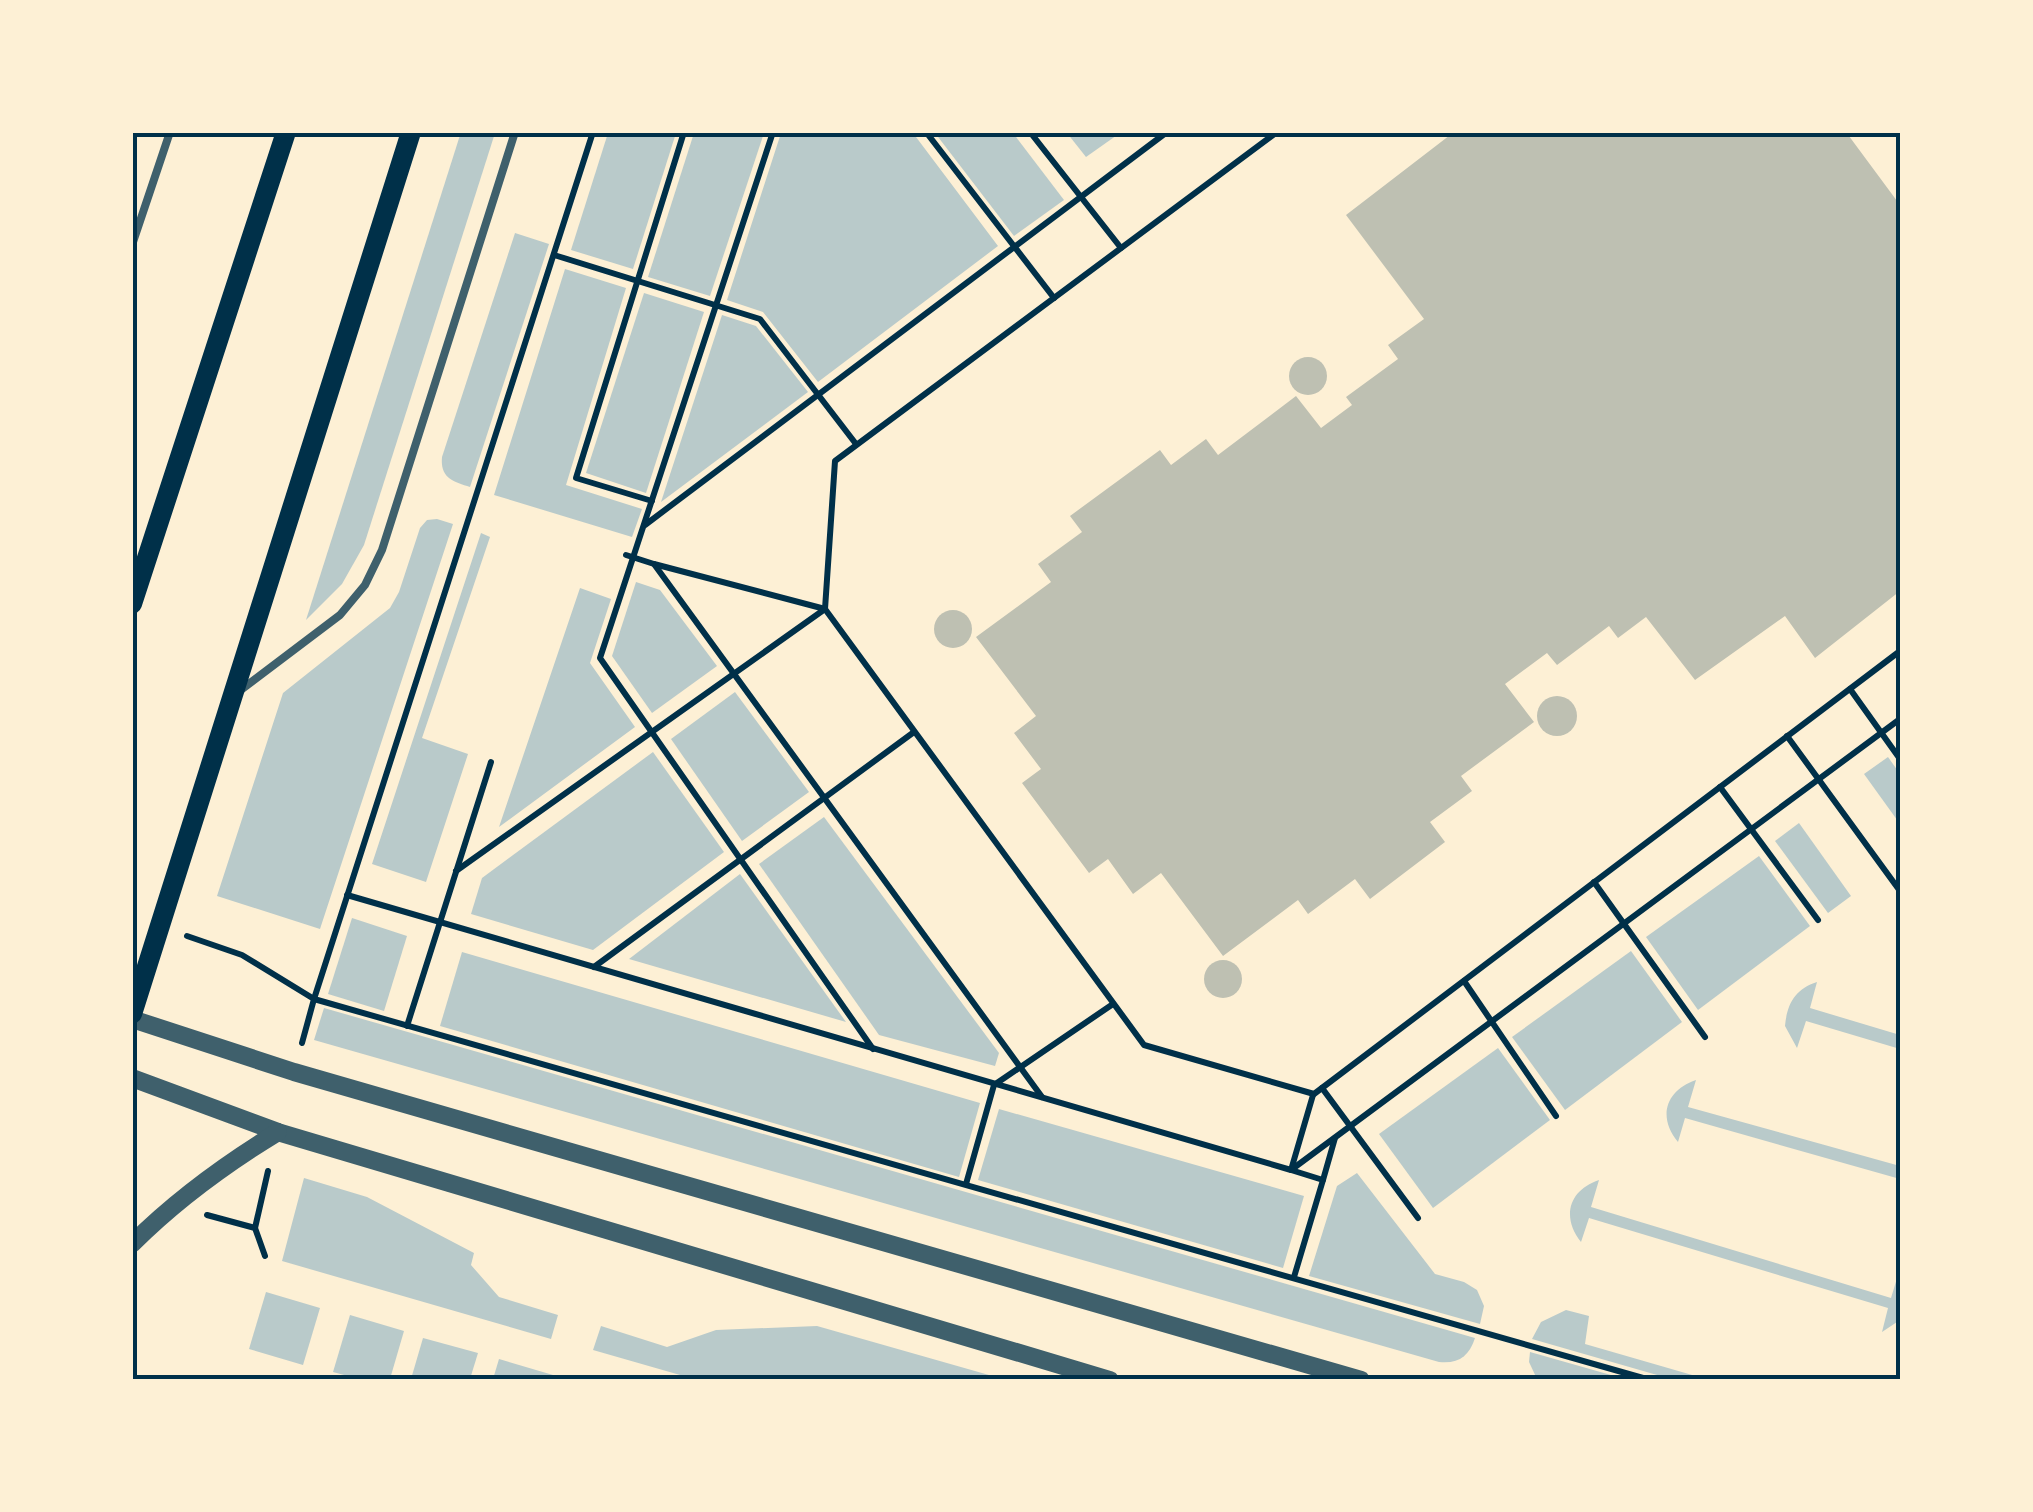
<svg xmlns="http://www.w3.org/2000/svg" width="2033" height="1512" viewBox="0 0 2033 1512" font-family="Inter,sans-serif">
	<style>
		.green { fill: #b9caca }
		.building { fill: #bec0b2 }
		.lines { fill: none; stroke-linecap: round; stroke-linejoin: round }
		.path { stroke: #003049; stroke-width: 6 }
		.service { stroke: #3f606c; stroke-width: 8 }
		.tertiary { stroke: #3f606c; stroke-width: 18 }
		.secondary { stroke: #003049; stroke-width: 20 }
		.neatline { fill: none; stroke: #003049; stroke-width: 4 }
	</style>
	<rect width="100%" height="100%" fill="#fdf0d5"/>
	<!-- green -->
	<g class="green">
		<polygon points="461,132 495,133 364,545 342,584 306,620"/>
		<polygon points="608,133 676,133 633,269 571,250"/>
		<polygon points="694,133 764,133 710,296 648,277"/>
		<polygon points="781,133 913,133 998,246 818,382 763,312 727,300"/>
		<polygon points="935,133 1013,133 1064,200 1014,236"/>
		<polygon points="1067,133 1120,133 1086,157"/>
		<path d="M515 233 549 244 470 487C453 482 440 478 442 457Z"/>
		<polygon points="565,269 626,288 566,485 642,509 632,537 494,495"/>
		<polygon points="644,293 704,312 646,493 586,473"/>
		<polygon points="722,315 756,326 808,392 661,502"/>
		<polygon points="437,519 453,524 320,929 217,896 283,693 390,608 399,592 420,528 427,520"/>
		<polygon points="481,533 490,537 422,738 468,754 426,882 372,864"/>
		<polygon points="636,582 660,590 717,666 652,713 612,656"/>
		<polygon points="580,588 611,599 590,663 635,727 499,827"/>
		<polygon points="735,692 809,792 742,841 671,739"/>
		<polygon points="653,752 724,852 593,950 471,914 482,878"/>
		<polygon points="1888,757 1900,774 1900,824 1864,774"/>
		<polygon points="824,817 999,1053 995,1066 879,1035 759,864"/>
		<polygon points="1799,823 1851,896 1828,913 1775,841"/>
		<polygon points="1759,856 1810,926 1698,1010 1646,937"/>
		<polygon points="740,874 846,1022 629,959"/>
		<polygon points="352,918 407,936 384,1011 328,994"/>
		<polygon points="1631,951 1682,1022 1565,1110 1512,1037"/>
		<polygon points="462,952 980,1103 959,1177 440,1026"/>
		<path d="M1817 982 1810 1008 1900 1035V1049L1806 1021 1797 1048 1785 1026C1787 1004 1795 989 1817 982Z"/>
		<path d="M324 1008 1475 1338C1469 1356 1459 1364 1439 1362L314 1040Z"/>
		<polygon points="1498,1048 1550,1120 1433,1208 1379,1134"/>
		<path d="M1696 1080 1688 1107 1900 1166V1179L1685 1118 1678 1142C1657 1117 1666 1090 1696 1080Z"/>
		<polygon points="999,1109 1304,1196 1283,1268 978,1180"/>
		<polygon points="1357,1173 1435,1274 1464,1282 1477,1290 1484,1306 1480,1324 1309,1276 1337,1186"/>
		<polygon points="304,1178 367,1197 474,1253 471,1265 499,1297 558,1315 551,1339 282,1261"/>
		<path d="M1599 1180 1591 1207 1891 1298 1898 1275 1900 1320 1882 1332 1888 1308 1589 1218 1581 1242C1561 1217 1569 1190 1599 1180Z"/>
		<polygon points="266,1292 320,1308 303,1365 249,1349"/>
		<polygon points="1566,1310 1589,1316 1585,1344 1706,1379 1671,1379 1532,1339 1541,1322"/>
		<polygon points="350,1315 404,1331 390,1379 359,1379 333,1372"/>
		<polygon points="601,1326 667,1347 716,1330 817,1326 1003,1379 694,1379 593,1350"/>
		<polygon points="423,1338 478,1353 470,1379 411,1379"/>
		<polygon points="1530,1352 1625,1379 1537,1379 1529,1362"/>
		<polygon points="499,1359 553,1375 552,1379 493,1379"/>
	</g>
	<!-- building -->
	<g class="building">
		<polygon points="1454,132 1846,132 1900,205 1900,591 1815,658 1785,616 1695,680 1646,617 1618,638 1609,626 1557,665 1547,653 1505,684 1534,722 1461,776 1472,791 1430,822 1445,842 1370,899 1355,879 1308,914 1298,900 1223,956 1161,873 1133,894 1108,859 1089,873 1022,783 1041,769 1014,733 1036,716 976,637 1051,582 1038,564 1082,532 1070,516 1160,450 1171,465 1206,439 1218,455 1296,396 1321,428 1352,405 1346,397 1398,359 1388,345 1424,319 1346,215"/>
		<circle cx="1308" cy="376" r="19"/>
		<circle cx="953" cy="629" r="19"/>
		<circle cx="1557" cy="716" r="20"/>
		<circle cx="1223" cy="979" r="19"/>
	</g>
	<g class="lines">
		<!-- path -->
		<g class="path">
			<polyline points="593,132 314,999 1650,1380"/>
			<polyline points="773,132 600,658 873,1049"/>
			<polyline points="926,132 1054,298"/>
			<polyline points="1030,132 1121,248"/>
			<polyline points="132,139 134,132"/>
			<polyline points="554,255 760,319 856,444"/>
			<polyline points="652,501 576,478 684,132"/>
			<polyline points="645,525 1167,132"/>
			<polyline points="626,555 654,564 1042,1097"/>
			<polyline points="654,564 825,609 1144,1045 1314,1094 1900,651"/>
			<polyline points="1850,689 1900,759"/>
			<polyline points="1787,736 1900,891"/>
			<polyline points="1720,787 1818,920"/>
			<polyline points="456,871 825,609 835,461 1277,132"/>
			<polyline points="1594,882 1705,1037"/>
			<polyline points="347,895 1291,1170 1900,719"/>
			<polyline points="187,936 242,955 314,999 302,1043"/>
			<polyline points="594,967 914,732"/>
			<polyline points="1464,981 1556,1116"/>
			<polyline points="407,1026 491,762"/>
			<polyline points="1322,1088 1418,1218"/>
			<polyline points="1323,1180 1335,1138"/>
			<polyline points="966,1184 994,1085 1113,1004"/>
			<polyline points="207,1215 255,1228 265,1256"/>
			<polyline points="255,1228 268,1171"/>
			<polyline points="1294,1277 1323,1180 1291,1170 1313,1095"/>
		</g>
		<!-- service -->
		<g class="service">
			<polyline points="132,245 170,132"/>
			<polyline points="238,692 340,615 365,585 382,550 515,132"/>
		</g>
		<!-- tertiary -->
		<g class="tertiary">
			<polyline points="132,1019 294,1072 1361,1380"/>
			<polyline points="132,1078 278,1132 1110,1380"/>
			<path d="M132 1244C177 1199 224 1165 278 1132"/>
		</g>
		<!-- secondary -->
		<g class="secondary">
			<polyline points="132,604 286,132"/>
			<polyline points="132,1014 411,132"/>
		</g>
	</g>
	<!-- border -->
	<rect width="2033" height="1512" fill="none" stroke="#fdf0d5" stroke-width="270"/>
	<rect x="135" y="135" width="1763" height="1242" class="neatline"/>
</svg>
